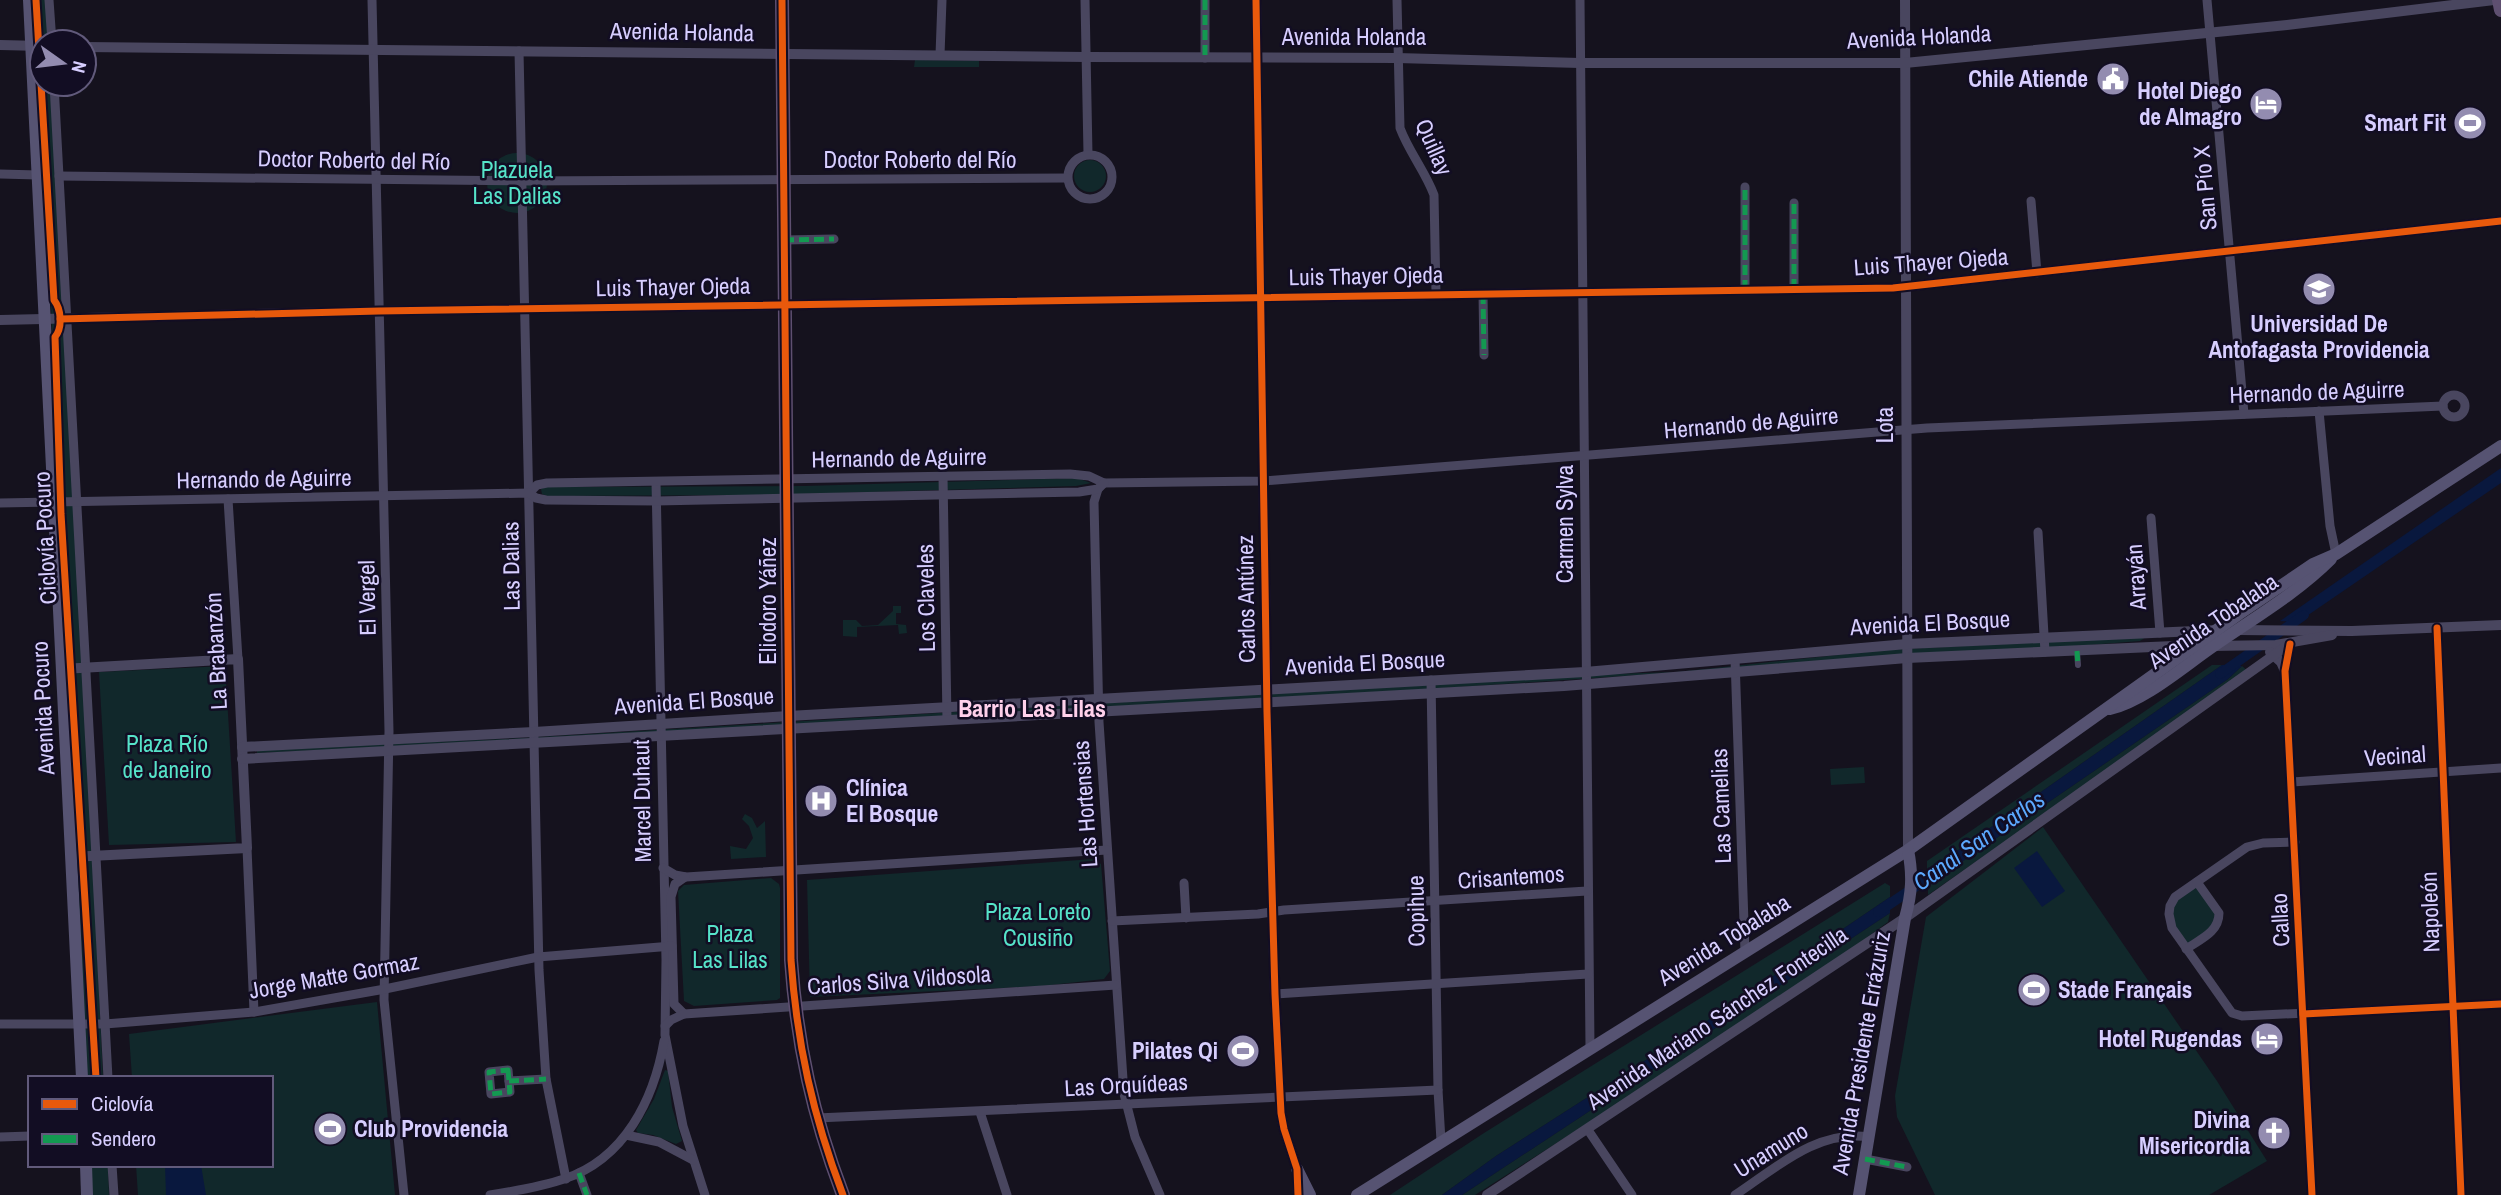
<svg xmlns="http://www.w3.org/2000/svg" width="2501" height="1195" viewBox="0 0 2501 1195" font-family="'Archivo Narrow',sans-serif">
	<style>
		.green { fill: #11282b }
		.water { fill: #09183e }
		.lines { fill: none; stroke-linecap: round; stroke-linejoin: round }
		.canal { stroke: #09183e; stroke-width: 10 }
		.pedestrian { stroke: #49465f; stroke-width: 6 }
		.minor { stroke: #49465f; stroke-width: 9 }
		.tertiary { stroke: #49465f; stroke-width: 10 }
		.secondary { stroke: #565372; stroke-width: 12 }
		.primary { stroke: #5e4f70; stroke-width: 14 }
		.quiet { stroke: #139951; stroke-width: 5; stroke-dasharray: 10 5; stroke-linecap: butt }
		.cycleway-casing { stroke: #120d23; stroke-width: 11 }
		.cycleway { stroke: #e8590c; stroke-width: 7 }
		.labels { text-anchor: middle; stroke-width: 5; stroke-linejoin: round; paint-order: stroke }
		.street-label { font-size: 23px; fill: #d7ceff; stroke: #120d23 }
		.poi-label { font-size: 23px; font-weight: bold; fill: #d7ceff; stroke: #120d23; text-anchor: end }
		.park-label { font-size: 23px; fill: #56e3c9; stroke: #120d23 }
		.neighbourhood-label { font-size: 24px; font-weight: bold; fill: #ffd0eb; stroke: #120d23 }
		.water-label { font-size: 24px; font-style: italic; fill: #5ca9ff; stroke: #120d23 }
	</style>
	<rect width="100%" height="100%" fill="#15121e"/>
	<!-- green -->
	<g class="green">
		<polygon points="35,0 46,0 48,42 42,42 42,84 50,84 77,510 103,1078 86,1078 56,516 51,300"/>
		<polygon points="915,60 979,61 979,67 914,67"/>
		<circle cx="517" cy="183" r="30"/>
		<circle cx="1090" cy="176" r="16"/>
		<polygon points="1077,478 1091,483 1076,486 767,495 547,496 542,494 541,489 544,487 804,486"/>
		<polygon points="893,606 901,606 901,613 896,613 896,624 906,625 907,633 899,634 898,625 857,627 857,637 843,636 843,620 856,620 862,626 878,625 893,611"/>
		<polygon points="2146,637 2140,641 2089,645 1354,694 375,748 257,753 257,749 502,739 1577,675 1676,672 1885,650"/>
		<polygon points="2212,665 2222,665 1927,872 1927,861"/>
		<polygon points="225,666 236,842 109,845 99,672"/>
		<polygon points="2242,666 2249,672 1928,895 1928,885 2228,679"/>
		<polygon points="1864,767 1865,783 1831,785 1830,769"/>
		<polygon points="745,814 752,818 757,828 765,821 766,857 731,859 730,846 746,849 753,838 749,826 742,819"/>
		<polygon points="2043,827 2217,1081 2267,1161 2209,1195 1935,1195 1897,1117 1895,1096 1926,917"/>
		<polygon points="1093,859 1101,864 1110,971 1104,979 1042,986 810,997 807,880"/>
		<polygon points="771,878 779,884 780,888 780,998 777,1000 694,1006 684,1001 678,891 684,885"/>
		<polygon points="1885,883 1890,886 1890,897 1707,1021 1496,1156 1442,1195 1390,1195 1484,1133"/>
		<path d="M2197 885 2217 915 2211 930 2188 945C2166 915 2165 906 2197 885Z"/>
		<polygon points="1890,913 1888,922 1784,998 1475,1195 1462,1195"/>
		<polygon points="377,1002 395,1195 138,1195 136,1165 271,1165 271,1078 132,1078 129,1034"/>
		<polygon points="665,1070 668,1071 672,1107 682,1141 676,1144 653,1135 638,1133 636,1130 654,1099"/>
		<polygon points="90,1165 108,1165 109,1195 92,1195"/>
	</g>
	<!-- water -->
	<g class="water">
		<polygon points="2501,468 2501,483 2298,622 2280,621"/>
		<polygon points="2222,665 2242,666 2228,679 1928,885 1927,872"/>
		<polygon points="2037,851 2065,891 2042,907 2014,868"/>
		<polygon points="1890,897 1890,913 1462,1195 1442,1195 1496,1156 1707,1021"/>
		<polygon points="165,1165 201,1165 206,1195 166,1195"/>
	</g>
	<g class="lines">
		<!-- canal -->
		<g class="canal">
			<polyline points="2220,674 2304,615"/>
			<polyline points="1878,912 1937,872"/>
		</g>
		<!-- pedestrian -->
		<polyline class="pedestrian" points="2077,651 2078,665"/>
		<!-- minor -->
		<g class="minor">
			<polyline points="49,0 52,42"/>
			<polyline points="372,0 389,731 384,1000 404,1195"/>
			<polyline points="1085,0 1088,154"/>
			<polyline points="1205,0 1205,58"/>
			<path d="M1397 0 1400 128C1409 152 1425 171 1434 195L1436 294"/>
			<polyline points="1580,0 1590,1047"/>
			<polyline points="2207,0 2244,414"/>
			<polyline points="519,51 539,970 546,1079 566,1179"/>
			<polyline points="940,55 942,0"/>
			<polyline points="54,84 108,1078"/>
			<circle cx="1090" cy="177" r="22"/>
			<polyline points="0,174 38,175"/>
			<polyline points="59,176 522,181 1067,178"/>
			<polyline points="2031,201 2037,273"/>
			<polyline points="784,240 834,239"/>
			<polyline points="1794,289 1794,203"/>
			<polyline points="1745,290 1745,187"/>
			<polyline points="1483,294 1484,355"/>
			<circle cx="2454" cy="406" r="11"/>
			<polyline points="2319,411 2330,526 2336,554"/>
			<polyline points="943,476 947,720"/>
			<polyline points="656,482 666,960 665,1035 683,1126 705,1195"/>
			<polyline points="1098,489 1094,502 1099,722 1124,1094 1135,1137 1160,1195"/>
			<polyline points="529,493 537,485 547,483 1070,474 1089,476 1104,483 1263,481 1927,428 2443,406"/>
			<polyline points="228,499 238,659"/>
			<polyline points="0,503 529,493 536,498 546,500 656,501 1079,492 1098,489 1104,483"/>
			<polyline points="2151,518 2160,633"/>
			<polyline points="2038,532 2045,652"/>
			<polyline points="2437,628 2461,1195"/>
			<polyline points="2290,644 2285,671 2312,1195"/>
			<polyline points="1735,659 1745,952"/>
			<polyline points="1431,680 1438,1090 1441,1141"/>
			<polyline points="2292,782 2501,768"/>
			<polyline points="2295,842 2263,843 2247,847 2175,897 2170,906 2169,914 2172,928 2232,1013 2242,1016 2501,1004"/>
			<polyline points="247,848 254,1012"/>
			<polyline points="663,868 675,875 686,877 1107,850"/>
			<polyline points="1184,883 1186,918"/>
			<polyline points="1112,921 1258,914 1284,910 1587,891"/>
			<path d="M2186 949C2201 939 2219 932 2219 913L2197 882"/>
			<polyline points="1275,994 1588,974"/>
			<polyline points="684,1014 674,1004 671,897 675,884 685,877"/>
			<polyline points="0,1024 105,1024 254,1012 385,989 538,957 672,946"/>
			<polyline points="665,1026 671,1020 684,1014 1116,985"/>
			<polygon points="508,1070 510,1092 491,1094 489,1072"/>
			<polyline points="509,1081 546,1079"/>
			<polyline points="980,1112 1007,1195"/>
			<polyline points="817,1118 1438,1090"/>
			<polyline points="1588,1130 1632,1195"/>
			<polyline points="626,1135 659,1142 693,1160"/>
			<polyline points="0,1137 30,1136"/>
			<polyline points="1865,1159 1907,1167"/>
			<polyline points="112,1165 114,1195"/>
			<polyline points="579,1173 587,1195"/>
			<path d="M490 1195C515 1191 540 1187 564 1179 625 1159 654 1099 664 1041"/>
			<path d="M1735 1195C1776 1168 1817 1129 1869 1137"/>
		</g>
		<!-- tertiary -->
		<g class="tertiary">
			<polyline points="1256,0 1267,712 1275,994 1281,1113 1284,1129 1297,1169 1298,1195"/>
			<polyline points="1905,0 1908,850"/>
			<polyline points="0,45 42,46"/>
			<polyline points="84,47 1086,57 1397,58 1580,63 1905,63 2287,25 2494,0"/>
			<polyline points="0,320 379,311 1893,288 2501,221"/>
			<polyline points="2238,630 2352,631 2501,625"/>
			<polyline points="2212,646 2276,645 2332,635"/>
			<polyline points="2270,652 2281,662 2285,671"/>
			<polyline points="62,669 238,659 247,848 71,857"/>
			<polyline points="242,747 534,732 788,716 1585,672 1907,644 2218,630"/>
			<polyline points="242,759 1564,686 1907,658 2196,645"/>
			<polyline points="1487,1195 1905,918 2288,645"/>
		</g>
		<!-- secondary -->
		<g class="secondary">
			<polyline points="29,0 82,1078"/>
			<path d="M2110 709C2146 700 2184 666 2215 645 2254 618 2297 593 2331 559"/>
			<polyline points="86,1165 87,1195"/>
			<polyline points="1297,1169 1310,1195"/>
			<polyline points="1357,1195 1908,850 2239,614 2313,564 2336,554 2501,446"/>
			<path d="M1859 1195 1905 918C1912 893 1913 875 1908 850"/>
		</g>
		<!-- primary -->
		<g class="primary">
			<path d="M782 0 791 960C797 1045 813 1116 843 1195"/>
			<polyline points="2499,0 2501,10"/>
		</g>
		<!-- quiet -->
		<g class="quiet">
			<polyline points="1205,0 1205,58"/>
			<polyline points="784,240 834,239"/>
			<polyline points="1794,289 1794,203"/>
			<polyline points="1745,290 1745,187"/>
			<polyline points="1483,294 1484,355"/>
			<polyline points="2077,651 2078,665"/>
			<polygon points="508,1070 510,1092 491,1094 489,1072"/>
			<polyline points="509,1081 546,1079"/>
			<polyline points="1865,1159 1907,1167"/>
			<polyline points="579,1173 587,1195"/>
		</g>
		<defs>
			<g id="cycleway">
				<path d="M36 0 54 300C61 309 63 327 55 337L61 514 96 1078"/>
				<path d="M782 0 791 960C797 1045 813 1116 843 1195"/>
				<polyline points="1256,0 1267,712 1275,994 1281,1113 1284,1129 1297,1169 1298,1195"/>
				<polyline points="60,319 379,311 1893,288 2501,221"/>
				<polyline points="2437,628 2461,1195"/>
				<polyline points="2290,644 2285,671 2312,1195"/>
				<polyline points="2303,1014 2501,1004"/>
			</g>
		</defs>
		<!-- cycleway casing -->
		<use href="#cycleway" class="cycleway-casing"/>
		<!-- cycleway -->
		<use href="#cycleway" class="cycleway"/>
	</g>
	<!-- icons -->
	<defs>
		<symbol id="civic-disc" viewBox="-11 -11 22 22"><circle r="9.5" fill="#938cb0" stroke="#120d23"/><path d="M-.6-6.5H3V-4.5H.6V-3L4-1V1h2V6H-6V1h2V-1L-.6-3ZM-1.2 2.5V6h2.4V2.5Z" fill="#fff"/></symbol>
		<symbol id="hotel-disc" viewBox="-11 -11 22 22"><circle r="9.5" fill="#938cb0" stroke="#120d23"/><path d="M-6-4.5h1.5V1H6V5H4.5V3h-9V5H-6ZM-4 0a1.8 1.8 0 1 1 3.6 0ZM.5 0V-2.5h3Q6-2.5 6 0Z" fill="#fff"/></symbol>
		<symbol id="stadium-disc" viewBox="-11 -11 22 22"><circle r="9.5" fill="#938cb0" stroke="#120d23"/><path d="M0-5a6.5 5 0 1 0 0 10a6.5 5 0 1 0 0-10ZM-3.5-1.8h7v3.6h-7Z" fill="#fff"/></symbol>
		<symbol id="university-disc" viewBox="-11 -11 22 22"><circle r="9.5" fill="#938cb0" stroke="#120d23"/><path d="M0-5L7-2L0 1L-7-2ZM-4 1L0 2.5L4 1V4Q0 6-4 4Z" fill="#fff"/></symbol>
		<symbol id="hospital-disc" viewBox="-11 -11 22 22"><circle r="9.5" fill="#938cb0" stroke="#120d23"/><path d="M-5-5h3v3.5h4V-5h3V5h-3V1.5h-4V5h-3Z" fill="#fff"/></symbol>
		<symbol id="church-disc" viewBox="-11 -11 22 22"><circle r="9.5" fill="#938cb0" stroke="#120d23"/><path d="M-1.2-6h2.4v3.5h3.3v2.4h-3.3V6h-2.4V-.1h-3.3v-2.4h3.3Z" fill="#fff"/></symbol>
	</defs>
	<g fill-rule="evenodd">
		<use href="#civic-disc" x="2094" y="60" width="38" height="38"/>
		<use href="#hotel-disc" x="2247" y="85" width="38" height="38"/>
		<use href="#stadium-disc" x="2451" y="104" width="38" height="38"/>
		<use href="#university-disc" x="2300" y="270" width="38" height="38"/>
		<use href="#hospital-disc" x="802" y="782" width="38" height="38"/>
		<use href="#stadium-disc" x="2015" y="971" width="38" height="38"/>
		<use href="#hotel-disc" x="2248" y="1020" width="38" height="38"/>
		<use href="#stadium-disc" x="1224" y="1032" width="38" height="38"/>
		<use href="#stadium-disc" x="311" y="1110" width="38" height="38"/>
		<use href="#church-disc" x="2255" y="1114" width="38" height="38"/>
	</g>
	<g class="labels">
		<!-- street labels -->
		<g class="street-label">
			<text transform="translate(682 32) rotate(1)" y="8">Avenida Holanda</text>
			<text x="1354" y="45">Avenida Holanda</text>
			<text transform="translate(1919 37) rotate(-3)" y="8">Avenida Holanda</text>
			<text transform="translate(1434 147) rotate(66)" y="8">Quillay</text>
			<text transform="translate(354 160) rotate(1)" y="8">Doctor Roberto del Río</text>
			<text x="920" y="168">Doctor Roberto del Río</text>
			<text transform="translate(2205 188) rotate(-95)" y="8">San Pío X</text>
			<text transform="translate(1931 262) rotate(-4)" y="8">Luis Thayer Ojeda</text>
			<text transform="translate(1366 276) rotate(-1)" y="8">Luis Thayer Ojeda</text>
			<text transform="translate(673 287) rotate(-1)" y="8">Luis Thayer Ojeda</text>
			<text transform="translate(2317 392) rotate(-2)" y="8">Hernando de Aguirre</text>
			<text transform="translate(1751 423) rotate(-5)" y="8">Hernando de Aguirre</text>
			<text transform="translate(1885 425) rotate(-90)" y="8">Lota</text>
			<text transform="translate(899 458) rotate(-1)" y="8">Hernando de Aguirre</text>
			<text transform="translate(264 479) rotate(-1)" y="8">Hernando de Aguirre</text>
			<text transform="translate(1565 524) rotate(-90)" y="8">Carmen Sylva</text>
			<text transform="translate(45 538) rotate(-93)" y="8">Ciclovía Pocuro</text>
			<text transform="translate(511 566) rotate(-91)" y="8">Las Dalias</text>
			<text transform="translate(2136 577) rotate(-94)" y="8">Arrayán</text>
			<text transform="translate(367 598) rotate(-91)" y="8">El Vergel</text>
			<text transform="translate(926 598) rotate(-91)" y="8">Los Claveles</text>
			<text transform="translate(1246 599) rotate(-91)" y="8">Carlos Antúnez</text>
			<text transform="translate(768 601) rotate(-90)" y="8">Eliodoro Yáñez</text>
			<text transform="translate(2213 621) rotate(-34)" y="8">Avenida Tobalaba</text>
			<text transform="translate(1930 623) rotate(-3)" y="8">Avenida El Bosque</text>
			<text transform="translate(216 651) rotate(-93)" y="8">La Brabanzón</text>
			<text transform="translate(1365 663) rotate(-3)" y="8">Avenida El Bosque</text>
			<text transform="translate(694 701) rotate(-4)" y="8">Avenida El Bosque</text>
			<text transform="translate(43 708) rotate(-93)" y="8">Avenida Pocuro</text>
			<text transform="translate(2395 756) rotate(-4)" y="8">Vecinal</text>
			<text transform="translate(642 801) rotate(-91)" y="8">Marcel Duhaut</text>
			<text transform="translate(1085 804) rotate(-94)" y="8">Las Hortensias</text>
			<text transform="translate(1721 806) rotate(-92)" y="8">Las Camelias</text>
			<text transform="translate(1511 877) rotate(-4)" y="8">Crisantemos</text>
			<text transform="translate(1416 911) rotate(-91)" y="8">Copihue</text>
			<text transform="translate(2430 912) rotate(-92)" y="8">Napoleón</text>
			<text transform="translate(2280 920) rotate(-93)" y="8">Callao</text>
			<text transform="translate(1724 940) rotate(-32)" y="8">Avenida Tobalaba</text>
			<text transform="translate(334 976) rotate(-10)" y="8">Jorge Matte Gormaz</text>
			<text transform="translate(899 980) rotate(-4)" y="8">Carlos Silva Vildosola</text>
			<text transform="translate(1717 1018) rotate(-34)" y="8">Avenida Mariano Sánchez Fontecilla</text>
			<text transform="translate(1861 1053) rotate(-80)" y="8">Avenida Presidente Errázuriz</text>
			<text transform="translate(1126 1085) rotate(-3)" y="8">Las Orquídeas</text>
			<text transform="translate(1771 1150) rotate(-32)" y="8">Unamuno</text>
		</g>
		<!-- poi labels -->
		<g class="poi-label">
			<text x="2088" y="87">Chile Atiende</text>
			<text x="2242" y="99">Hotel Diego<tspan x="2242" dy="26">de Almagro</tspan></text>
			<text x="2446" y="131">Smart Fit</text>
			<text x="2319" y="332" text-anchor="middle">Universidad De<tspan x="2319" dy="26">Antofagasta Providencia</tspan></text>
			<text x="846" y="796" text-anchor="start">Clínica<tspan x="846" dy="26">El Bosque</tspan></text>
			<text x="2058" y="998" text-anchor="start">Stade Français</text>
			<text x="2242" y="1047">Hotel Rugendas</text>
			<text x="1218" y="1059">Pilates Qi</text>
			<text x="2250" y="1128">Divina<tspan x="2250" dy="26">Misericordia</tspan></text>
			<text x="354" y="1137" text-anchor="start">Club Providencia</text>
		</g>
		<!-- park labels -->
		<g class="park-label">
			<text x="517" y="178">Plazuela<tspan x="517" dy="26">Las Dalias</tspan></text>
			<text x="167" y="752">Plaza Río<tspan x="167" dy="26">de Janeiro</tspan></text>
			<text x="1038" y="920">Plaza Loreto<tspan x="1038" dy="26">Cousiño</tspan></text>
			<text x="730" y="942">Plaza<tspan x="730" dy="26">Las Lilas</tspan></text>
		</g>
		<!-- neighbourhood labels -->
		<g class="neighbourhood-label">
			<text x="1032" y="717">Barrio Las Lilas</text>
		</g>
		<!-- water labels -->
		<g class="water-label">
			<text transform="translate(1979 841) rotate(-35)" y="8">Canal San Carlos</text>
		</g>
	</g>
	<!-- legend -->
	<rect x="28" y="1076" width="245" height="91" fill="#120d23" stroke="#615a7b" stroke-width="2"/>
	<rect x="42" y="1099" width="35" height="10" fill="#e8590c" stroke="#615a7b" stroke-width="2"/>
	<text x="91" y="1111" font-size="21" fill="#d7ceff">Ciclovía</text>
	<rect x="42" y="1134" width="35" height="10" fill="#139951" stroke="#615a7b" stroke-width="2"/>
	<text x="91" y="1146" font-size="21" fill="#d7ceff">Sendero</text>
	<!-- north arrow -->
	<g transform="translate(63 63) rotate(104)"><circle r="33" fill="#120d23" stroke="#615a7b" stroke-width="2"/>
	<path d="M0-5L12 26L0 18L-12 26Z" fill="#938cb0"/>
	<text y="-10" font-size="19" font-weight="bold" text-anchor="middle" fill="#d7ceff">N</text>
	</g>
</svg>
